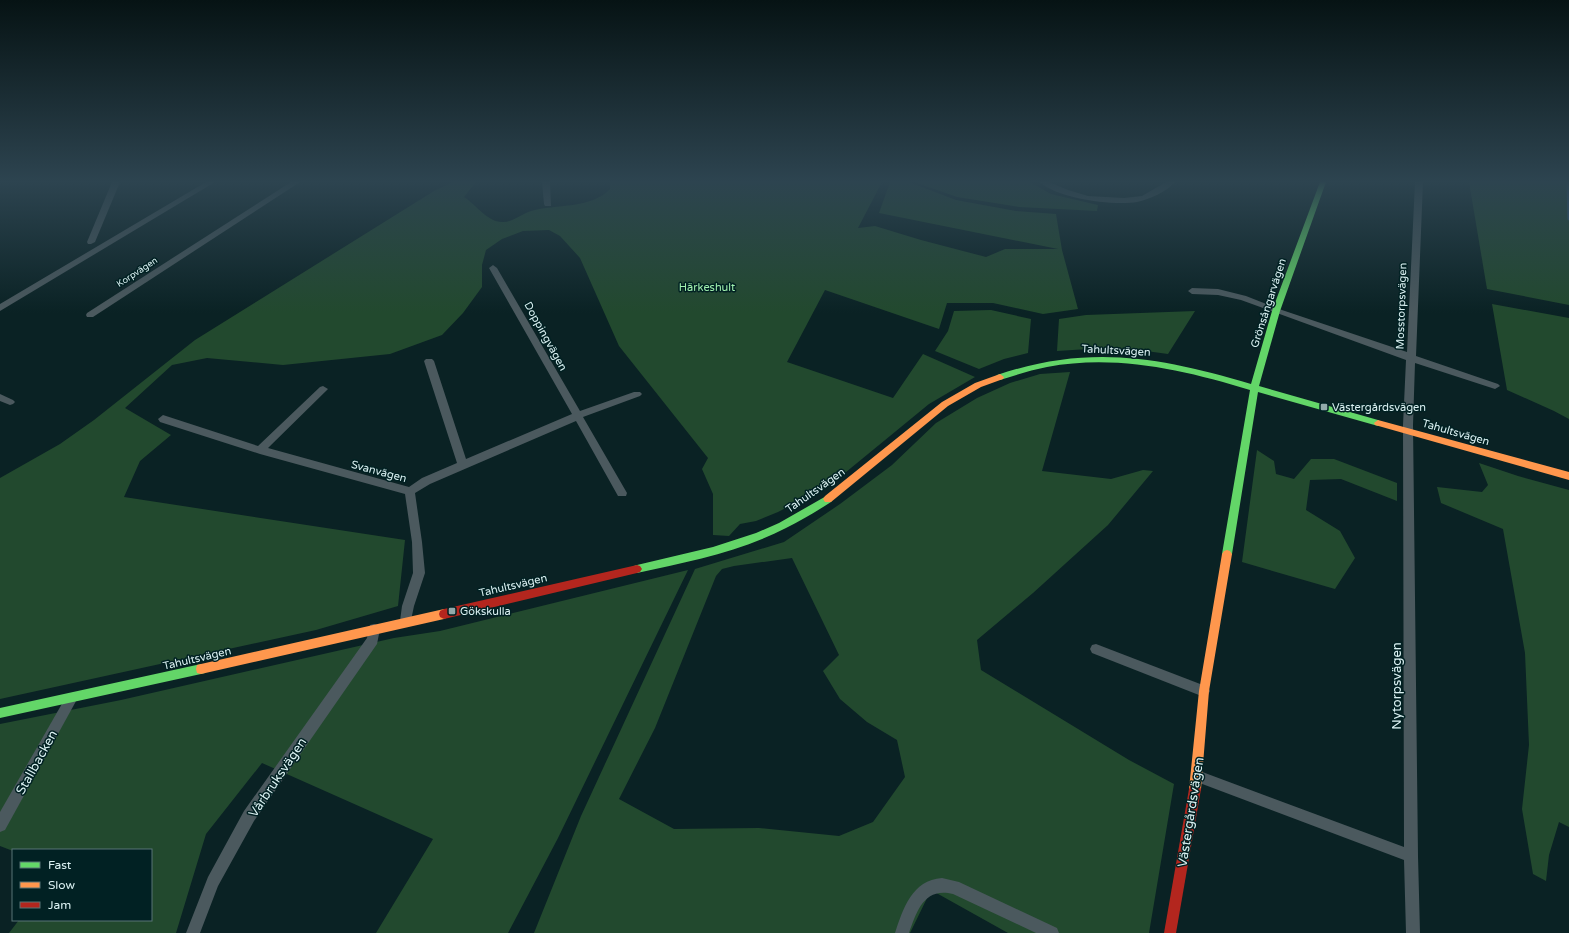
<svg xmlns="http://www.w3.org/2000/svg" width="1569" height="933" viewBox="0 0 1569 933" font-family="'Varela Round',sans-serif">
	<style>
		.green { fill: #22492e; fill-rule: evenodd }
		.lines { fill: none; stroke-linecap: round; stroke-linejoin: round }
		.stream { stroke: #3a648e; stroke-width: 3 }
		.street { fill: #4b595e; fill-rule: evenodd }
		.fast { fill: #63d668; fill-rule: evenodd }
		.slow { fill: #ff974d; fill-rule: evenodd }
		.jam { fill: #b3261e; fill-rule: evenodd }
		.poi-dot { fill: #92a9aa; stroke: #012123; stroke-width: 1.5 }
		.labels { text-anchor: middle; stroke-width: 3; stroke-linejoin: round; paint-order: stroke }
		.far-street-label { font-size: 9px; fill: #dbf1f2; stroke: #012123 }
		.park-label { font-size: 11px; fill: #a1f1af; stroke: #012123 }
		.street-label { font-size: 11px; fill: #dbf1f2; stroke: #012123 }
		.poi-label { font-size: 11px; fill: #dbf1f2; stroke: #012123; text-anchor: start }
		.near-street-label { font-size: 13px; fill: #dbf1f2; stroke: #012123 }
	</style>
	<rect width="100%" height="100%" fill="#0a2224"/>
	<!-- green -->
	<g class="green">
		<path d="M453 182H476L464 197C476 205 488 222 502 222 511 223 522 214 531 211 556 204 591 209 610 189V182H882L858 228 875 226 921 240 986 257 1005 249H1058L879 213 890 182H909L956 200 1016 211 1056 214 1062 250 1078 309 1043 314 993 303H947L939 329 825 290 787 362 893 398 923 354 975 377 929 404 829 486 778 512 756 521 740 524 729 536 713 535V494L702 469 708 458 619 346 580 258 560 236 549 230 523 231 502 239 486 250 482 265V287L463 313 442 335 390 354 283 365 207 358 172 365 125 408 171 435 140 461 124 497 405 540 398 606 316 630 0 699V478L60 444 94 420 195 340 434 191Z"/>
		<polygon points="914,182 1030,182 1051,194 1098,205 1097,211 1019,207 957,197"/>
		<polygon points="1469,182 1569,182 1569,305 1487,289"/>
		<polygon points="1492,304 1569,318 1569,419 1554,411 1507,390"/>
		<polygon points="991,310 1031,319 1028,353 1004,359 979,369 935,351 948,331 954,311"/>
		<path d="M1195 311 1168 354C1130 348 1095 348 1057 351L1059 319 1086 315Z"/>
		<path d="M1070 372 1042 471 1111 479 1143 470 1153 471 1108 525 1033 593 977 640 981 670 1129 760 1174 784 1149 933H1008L931 890 910 933H534L581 816 695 569 784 542 840 504 892 465 936 423 977 398 1010 383 1040 374ZM792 558 839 655 823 671 840 699 867 722 897 740 905 777 873 822 839 836 759 828 674 829 619 799 655 728 716 576 722 569 734 566Z"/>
		<polygon points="1257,450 1274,461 1276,474 1294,479 1311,459 1334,459 1397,483 1397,501 1341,479 1310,480 1306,510 1340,531 1355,558 1335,589 1242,562"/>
		<polygon points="1479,463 1518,476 1569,490 1569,827 1559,822 1549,855 1546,881 1533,874 1522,809 1529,745 1525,653 1503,529 1441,503 1437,487 1482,492 1488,485"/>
		<polygon points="688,570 558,838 508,933 376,933 433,839 262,763 206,834 176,933 9,933 19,920 151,920 151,850 13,850 13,851 0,846 0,724 121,700 394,638 440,631"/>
	</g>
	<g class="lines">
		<!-- stream -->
		<polyline class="stream" points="1568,182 1569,219"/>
		<!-- street -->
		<g class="street">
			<polygon points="112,182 120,182 95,242 91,244 88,244 87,242"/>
			<polygon points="206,182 215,182 0,311 0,304"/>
			<polygon points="291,182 300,182 93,317 87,317 86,315 87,313"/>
			<polygon points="542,182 550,182 551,206 545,206 544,204"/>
			<path d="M1040 182H1049L1068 190 1088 196 1124 198 1142 196 1166 182H1175C1166 192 1150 199 1137 202 1114 206 1058 199 1040 182Z"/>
			<polygon points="1415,182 1423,182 1416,356 1498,384 1500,386 1495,389 1415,363 1413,425 1418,856 1420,933 1406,933 1404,860 1197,782 1192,781 1191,776 1192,771 1197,770 1404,847 1403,425 1406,360 1241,300 1218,295 1192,294 1188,291 1192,288 1218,289 1246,296 1279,309 1407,352"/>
			<polygon points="493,265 497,268 580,411 634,392 640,392 642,394 640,396 583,417 627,493 626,496 618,496 576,421 430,484 415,493 422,542 425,573 414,606 410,625 406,626 402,625 400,621 402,606 413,573 412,542 405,494 260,454 160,422 158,419 163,415 258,446 320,387 323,386 328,389 326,391 268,448 409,487 422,478 457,463 424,361 426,359 432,359 434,361 466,459 572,414 489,268"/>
			<polygon points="0,394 13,400 15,402 13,404 10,405 0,401"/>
			<polygon points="374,624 378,625 380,629 377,644 254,821 218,886 200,933 186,933 208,877 244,811 367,638 370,625"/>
			<polygon points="1096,644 1208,687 1210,691 1208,695 1204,697 1092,653 1090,649 1092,645"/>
			<polygon points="71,693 75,695 77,699 75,703 5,830 0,832 0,812 67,695"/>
			<path d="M942 878 959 882 1057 928 1059 933H1036L953 894C924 887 917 911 909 933H895C903 909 912 880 942 878Z"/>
		</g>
		<!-- fast -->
		<g class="fast">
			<path d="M1320 182H1326L1280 311 1259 386 1378 420 1382 423 1378 426 1258 392 1232 554 1230 557 1227 558 1224 557 1222 554 1250 390C1184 370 1116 354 1047 367 1031 370 1016 375 1000 380L996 377 997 375C1089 344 1160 357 1251 384L1272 311Z"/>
			<path d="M828 495 831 496 833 499 831 502C817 511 802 520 786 528 740 552 688 562 637 573L634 572 632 569 634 566 637 565 713 547 756 533 779 523Z"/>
			<polygon points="201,664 205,665 206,669 205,673 201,674 0,718 0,708"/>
		</g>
		<!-- slow -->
		<g class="slow">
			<polygon points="1000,374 1004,377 1003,379 981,387 948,406 831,502 825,502 823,499 825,496 942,402 975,383"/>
			<polygon points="1378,420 1569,472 1569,480 1375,425 1374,423"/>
			<polygon points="1227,550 1230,551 1232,554 1209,691 1201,789 1199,793 1195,795 1191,793 1189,789 1199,691 1222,554 1224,551"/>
			<polygon points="444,609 448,611 449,614 448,617 444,619 201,674 197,673 196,669 197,665 201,664"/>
		</g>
		<!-- jam -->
		<g class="jam">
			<polygon points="637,565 640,566 642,569 640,572 637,573 444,619 440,617 439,614 440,611 444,609"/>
			<polygon points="1195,783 1199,785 1201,789 1176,933 1164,933 1189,789 1191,785"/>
		</g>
	</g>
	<!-- sky -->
	<linearGradient id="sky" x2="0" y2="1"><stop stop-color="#061314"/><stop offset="0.58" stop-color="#2d4450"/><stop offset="1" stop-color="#2d4450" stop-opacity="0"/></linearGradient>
	<rect width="1569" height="313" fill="url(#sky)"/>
	<!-- markers -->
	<g class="poi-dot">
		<rect x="1320" y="403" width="8" height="8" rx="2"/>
		<rect x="448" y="607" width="8" height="8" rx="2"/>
	</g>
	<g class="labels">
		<!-- far-street labels -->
		<g class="far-street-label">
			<text transform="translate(137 272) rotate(-33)" y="3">Korpvägen</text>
		</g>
		<!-- park labels -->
		<g class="park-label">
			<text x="707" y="291">Härkeshult</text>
		</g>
		<!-- street labels -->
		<g class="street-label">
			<text transform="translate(1268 303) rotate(-72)" y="4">Grönsångarvägen</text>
			<text transform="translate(1401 306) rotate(-88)" y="4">Mosstorpsvägen</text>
			<text transform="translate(546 336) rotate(61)" y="4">Doppingvägen</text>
			<text transform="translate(1116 350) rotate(3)" y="4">Tahultsvägen</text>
			<text transform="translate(1456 432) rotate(16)" y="4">Tahultsvägen</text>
			<text transform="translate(379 471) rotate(15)" y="4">Svanvägen</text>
			<text transform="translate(815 490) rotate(-35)" y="4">Tahultsvägen</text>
			<text transform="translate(513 585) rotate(-13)" y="4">Tahultsvägen</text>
			<text transform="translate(197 658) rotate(-13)" y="4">Tahultsvägen</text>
		</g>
		<!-- poi labels -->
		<g class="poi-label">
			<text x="1332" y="411">Västergårdsvägen</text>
			<text x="460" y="615">Gökskulla</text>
		</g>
		<!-- near-street labels -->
		<g class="near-street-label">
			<text transform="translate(1396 686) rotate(-90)" y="5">Nytorpsvägen</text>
			<text transform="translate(36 762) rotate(-61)" y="5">Stallbacken</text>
			<text transform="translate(277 777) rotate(-56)" y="5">Vårbruksvägen</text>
			<text transform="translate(1190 812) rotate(-81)" y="5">Västergårdsvägen</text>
		</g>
	</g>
	<!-- legend -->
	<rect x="12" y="849" width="140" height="72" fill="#012123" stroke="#587476"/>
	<rect x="20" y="862" width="20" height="6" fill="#63d668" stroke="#587476"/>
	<text x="48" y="869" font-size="12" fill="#dbf1f2">Fast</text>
	<rect x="20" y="882" width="20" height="6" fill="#ff974d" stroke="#587476"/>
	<text x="48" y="889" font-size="12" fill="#dbf1f2">Slow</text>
	<rect x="20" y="902" width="20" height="6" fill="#b3261e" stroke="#587476"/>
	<text x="48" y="909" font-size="12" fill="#dbf1f2">Jam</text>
</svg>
